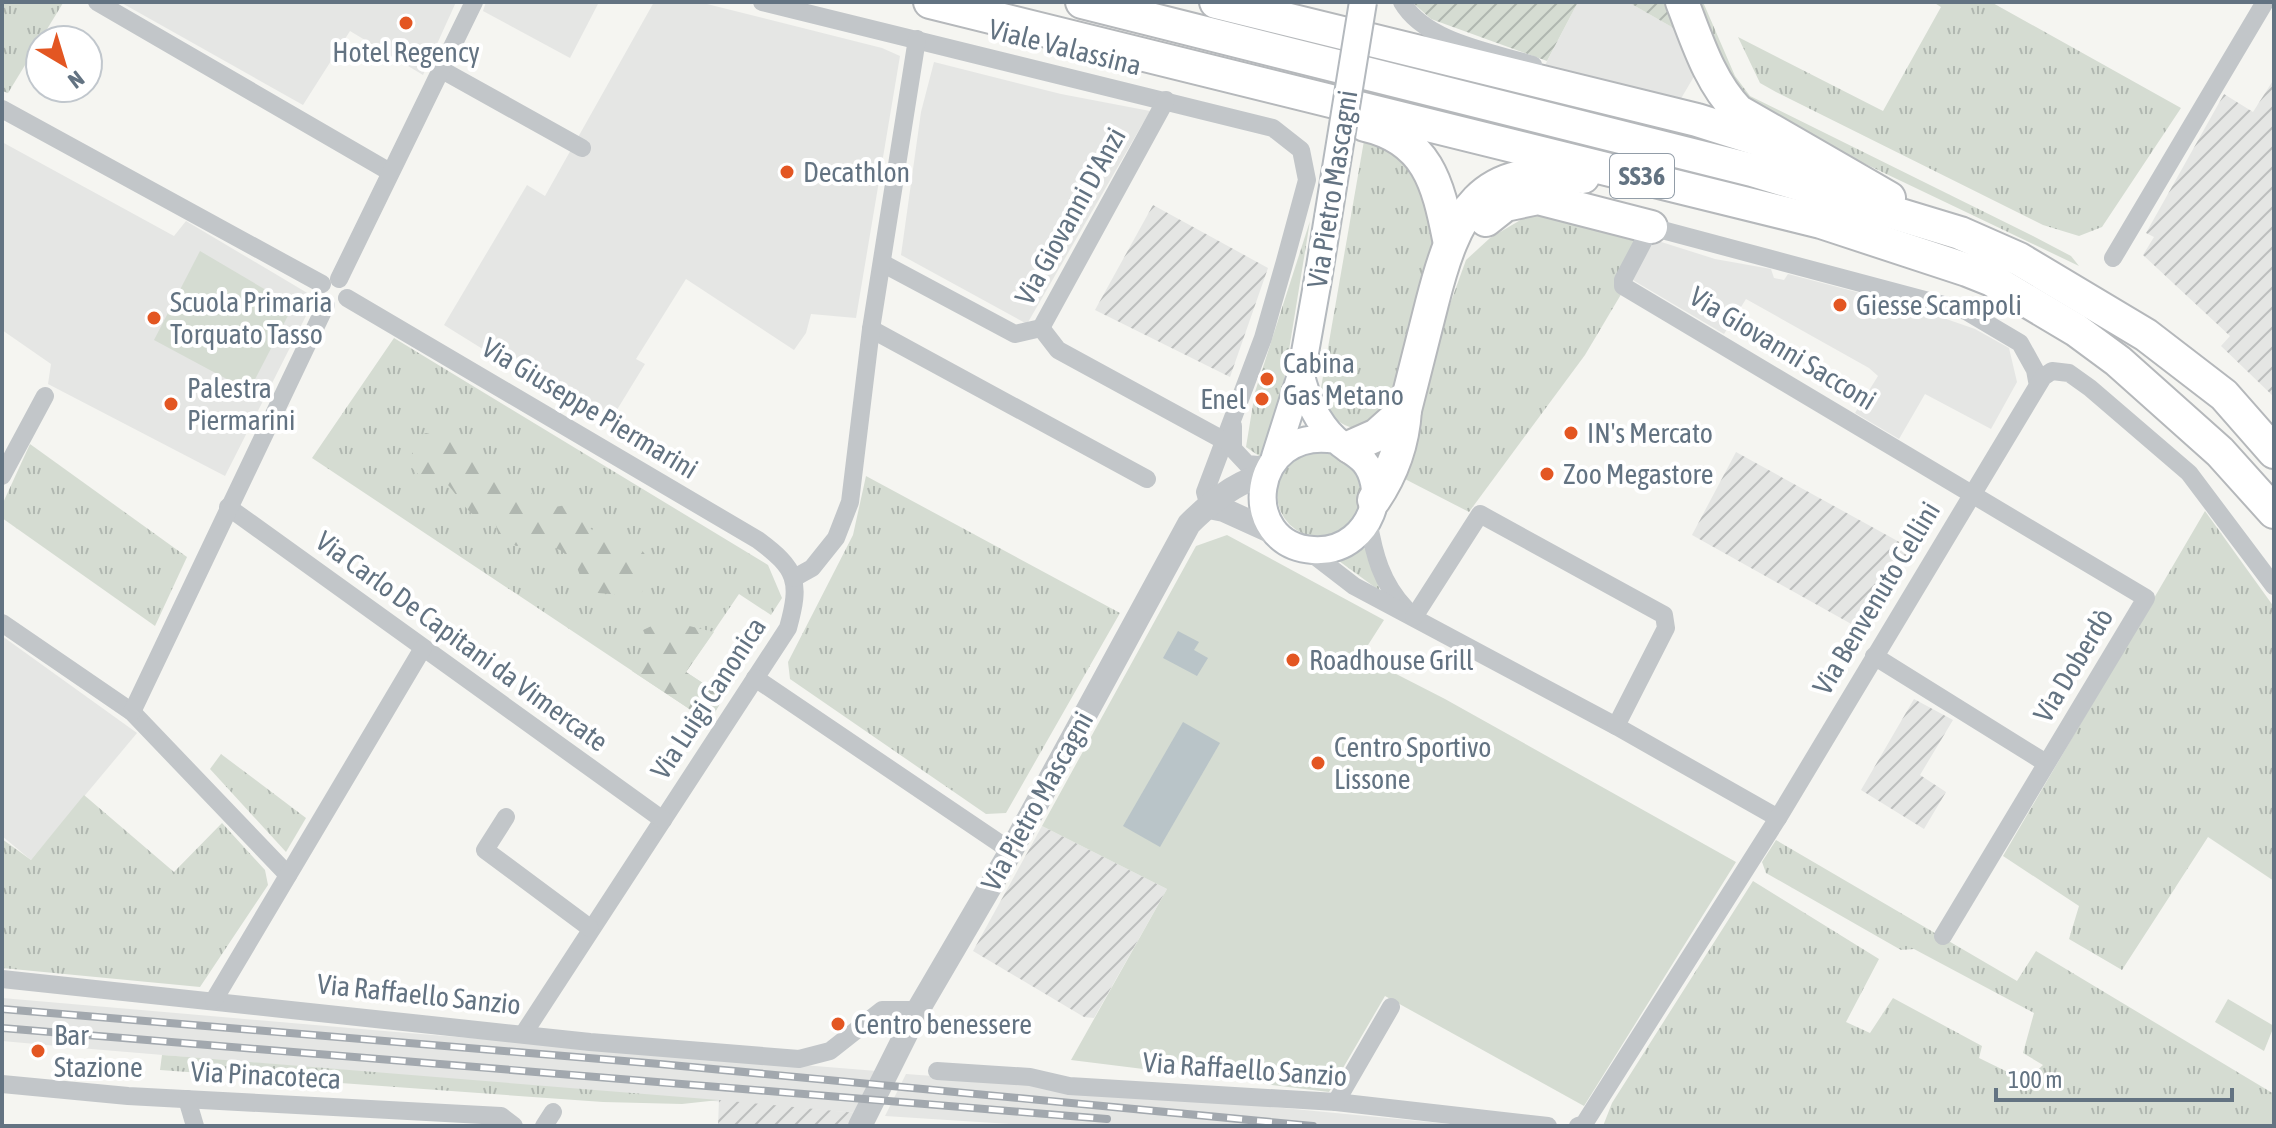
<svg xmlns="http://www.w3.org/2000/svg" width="2276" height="1128" viewBox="0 0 2276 1128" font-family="'Asap Condensed',sans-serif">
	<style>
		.built { fill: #e5e6e4 }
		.industrial { fill: url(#industrial-furrows) }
		.grass { fill: url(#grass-tufts) }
		.forest { fill: url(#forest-firs) }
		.garden { fill: url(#garden-furrows) }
		.pitch { fill: #d5dcd2 }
		.water { fill: #b9c4c8 }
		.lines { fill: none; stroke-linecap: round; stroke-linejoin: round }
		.secondary-casing { stroke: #b4b9be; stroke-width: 30 }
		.trunk-casing { stroke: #b5b8bb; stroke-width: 36 }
		.minor { stroke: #c2c6c9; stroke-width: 18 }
		.tertiary { stroke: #c2c6c9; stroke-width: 24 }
		.secondary { stroke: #fff; stroke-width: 26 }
		.trunk { stroke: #fff; stroke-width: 32 }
		.rail-casing { stroke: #a2a8ae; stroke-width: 8 }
		.rail { stroke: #fff; stroke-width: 5; stroke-dasharray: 15; stroke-linecap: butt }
		.secondary-bridge-casing { stroke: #b4b9be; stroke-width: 30; stroke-linecap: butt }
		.secondary-bridge { stroke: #fff; stroke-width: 26 }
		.poi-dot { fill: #e35622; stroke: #fff; stroke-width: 3 }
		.labels { text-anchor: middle; stroke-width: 8; stroke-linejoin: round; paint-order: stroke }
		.shield { fill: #fff; stroke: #929da8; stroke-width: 2 }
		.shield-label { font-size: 26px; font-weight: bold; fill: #637382 }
		.street-label { font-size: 28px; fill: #637382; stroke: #fff }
		.poi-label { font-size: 28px; fill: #637382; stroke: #fff; text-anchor: start }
	</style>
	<defs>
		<pattern id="industrial-furrows" width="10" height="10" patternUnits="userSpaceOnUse" patternTransform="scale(2)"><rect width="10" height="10" fill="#e5e6e4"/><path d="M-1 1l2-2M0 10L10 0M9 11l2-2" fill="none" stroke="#bdbfbe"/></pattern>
		<pattern id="grass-tufts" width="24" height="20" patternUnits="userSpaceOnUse" patternTransform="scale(2)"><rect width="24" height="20" fill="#d5dcd2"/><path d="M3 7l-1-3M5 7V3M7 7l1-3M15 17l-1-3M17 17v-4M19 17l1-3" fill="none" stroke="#b0b7b0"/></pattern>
		<pattern id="forest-firs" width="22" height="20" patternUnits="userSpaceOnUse" patternTransform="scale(2)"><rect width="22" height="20" fill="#d5dcd2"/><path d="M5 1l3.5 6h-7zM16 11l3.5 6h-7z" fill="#b0b7b0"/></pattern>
		<pattern id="garden-furrows" width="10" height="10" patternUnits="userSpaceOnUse" patternTransform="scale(2)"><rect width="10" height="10" fill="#d5dcd2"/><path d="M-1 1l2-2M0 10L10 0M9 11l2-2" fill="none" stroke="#b0b7b0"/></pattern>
	</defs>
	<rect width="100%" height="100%" fill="#f5f5f1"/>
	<!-- built -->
	<g class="built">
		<polygon points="120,2 456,2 423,75 350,31 303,105"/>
		<polygon points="486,2 599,2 570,58 483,11"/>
		<polygon points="654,2 699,2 882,48 900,56 856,318 811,314 806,333 794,350 686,279 636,359 645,364 607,426 444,325 527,185 545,196"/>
		<polygon points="1578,2 1628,2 1684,34 1699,68 1676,107 1542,71"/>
		<polygon points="934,62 1061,94 1150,111 1027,324 901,255 921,112"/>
		<polygon points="2,142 174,236 186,221 309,294 311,306 225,476 48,384 51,364 2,330"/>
		<polygon points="1655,240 1715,259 1771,269 1774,278 1784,280 1788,274 1906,305 1975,329 2009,348 2017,382 1991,429 1925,394 1899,439 1855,413 1878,376 1869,368 1746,299 1724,334 1631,279"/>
		<polygon points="2,636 137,733 31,860 2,836"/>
		<polygon points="2,998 396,1032 877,1071 857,1113 91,1049 2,1041"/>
		<polygon points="906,1074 1013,1082 1472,1126 1040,1126 885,1116"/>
	</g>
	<!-- industrial -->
	<g class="industrial">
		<polygon points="2274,79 2274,397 2221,346 2230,336 2143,255 2154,237 2146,233 2224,94 2253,112"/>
		<polygon points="1153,205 1268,268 1230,377 1095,310"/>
		<polygon points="1736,452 1912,549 1862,630 1692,535"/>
		<polygon points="1914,699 1953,720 1920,775 1946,792 1924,829 1861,790"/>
		<polygon points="1042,826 1167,889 1094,1018 1084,1017 973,951"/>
		<polygon points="719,1100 857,1113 851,1126 718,1126"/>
	</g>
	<!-- grass -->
	<g class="grass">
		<polygon points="2,2 63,3 8,93 2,91"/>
		<polygon points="1691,2 1703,2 1735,76 1750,96 2033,236 2071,256 2079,266 1744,106"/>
		<polygon points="1933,2 1991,2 2181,108 2102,227 2079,236 2043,225 1776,92 1760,83 1738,37 1883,111 1941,7"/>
		<path d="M1365 135 1378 137 1420 174 1437 233 1392 412 1362 430C1336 426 1326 413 1321 388Z"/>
		<polygon points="1534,212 1644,237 1651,244 1585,355 1469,512 1403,478 1445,318 1466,260 1490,238"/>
		<polygon points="1310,221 1274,442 1265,454 1259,456 1246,447 1255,392"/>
		<polygon points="394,338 768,565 782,598 771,615 739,594 686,672 724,697 709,722 312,458"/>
		<polygon points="30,444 187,557 155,626 2,518 2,505"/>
		<circle cx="1320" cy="494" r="43"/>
		<polygon points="866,476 1120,613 1006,813 986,814 790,679 788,662 853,535"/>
		<polygon points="2205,511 2274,607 2274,881 2208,837 2122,970 2069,939 2079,906 2003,856"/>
		<polygon points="1367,547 1380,591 1339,561"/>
		<polygon points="221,754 306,818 286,852 210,769"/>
		<polygon points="84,795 174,872 222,823 265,870 268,885 200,987 2,968 2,839 31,860"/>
		<polygon points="1776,840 2017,981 2036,951 2274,1094 2274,1126 1603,1126 1612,1103 1753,881 1879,959 1846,1022 1870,1033 1893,998 1982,1046 1979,1058 2026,1081 2043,1065 2023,1053 2034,1013 1914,949 1901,950 1766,873 1762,862"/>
		<polygon points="162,1055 176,1056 719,1100 682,1104 603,1102 160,1070"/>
	</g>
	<!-- forest -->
	<g class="forest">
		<path d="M426 433C450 439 490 450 499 475L524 487 548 508 573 504 584 524 623 552 637 544 651 562 642 592 634 596 586 592 575 562 560 550 542 543 516 546 498 534 492 507 484 506 476 517C460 505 456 491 441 478L426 482 411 467 413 439Z"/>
		<polygon points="658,623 681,624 714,632 686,672 724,697 709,722 632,671 649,644 643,630"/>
	</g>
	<!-- garden -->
	<g class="garden">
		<polygon points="1412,2 1578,2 1547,61 1431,19"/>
		<polygon points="1628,2 1672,2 1684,34"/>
	</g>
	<!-- pitch -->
	<g class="pitch">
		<polygon points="200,251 293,306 249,391 154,340"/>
		<polygon points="1227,535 1384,620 1361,656 1445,699 1736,862 1584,1106 1385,996 1329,1092 1071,1060 1167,889 1042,826 1196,546"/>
		<polygon points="2228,999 2274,1026 2264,1051 2215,1022"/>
	</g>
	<!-- water -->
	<g class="water">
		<polygon points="1178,631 1199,642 1194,650 1208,658 1197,676 1163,658"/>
		<polygon points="1183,722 1220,743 1160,847 1123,826"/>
	</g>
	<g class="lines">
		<defs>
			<g id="secondary">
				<path d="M1301 375C1306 398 1318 423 1335 439 1352 455 1368 455 1374 483 1378 504 1369 525 1353 538 1342 547 1328 551 1313 550 1237 545 1249 425 1336 440"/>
				<polyline points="1275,457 1301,375 1317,285"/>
			</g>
			<g id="trunk">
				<polyline points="930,2 1821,222 1967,270 1992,280 2076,330 2118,361 2220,452 2274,512"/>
				<polyline points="1082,2 1752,170 1960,233 2019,259 2146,335 2224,395 2274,452"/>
				<polyline points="1216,2 1697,120 1820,159"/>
				<path d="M1682 2C1697 40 1709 81 1738 111L1889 198"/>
				<path d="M1365 125C1427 139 1438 183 1449 239"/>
				<polyline points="1486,220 1505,205 1538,198 1651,227"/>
				<polyline points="1350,447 1377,435 1405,410"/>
				<path d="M1374 500C1393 472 1403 444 1405 410 1414 374 1423 338 1432 303 1455 213 1479 161 1583 177"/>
			</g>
		</defs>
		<!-- secondary casing -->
		<use href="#secondary" class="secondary-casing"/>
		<!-- trunk casing -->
		<use href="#trunk" class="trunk-casing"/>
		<!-- minor -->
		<g class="minor">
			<polyline points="97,2 390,172"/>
			<polyline points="762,2 1273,128 1301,150 1307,180 1285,261 1263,338 1205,492 1209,507"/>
			<path d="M1402 2C1425 42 1492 52 1533 65"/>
			<polyline points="442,70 582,148"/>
			<polyline points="2,109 322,284"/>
			<polyline points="2113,258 2265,2"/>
			<polyline points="882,263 1015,334 1041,328 1166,100"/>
			<polyline points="339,279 474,2"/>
			<path d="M347 298 758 540C797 569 801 581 788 628L524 1033"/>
			<polyline points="1041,328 1058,350 1223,440"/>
			<polyline points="871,329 1147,479"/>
			<polyline points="1233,426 1233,449 1247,464 1269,466"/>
			<polyline points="2,476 45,396"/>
			<polyline points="228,507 663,820"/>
			<path d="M1368 520C1374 554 1381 583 1406 609"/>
			<polyline points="1306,549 1354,586 1616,726 1778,818"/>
			<polyline points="794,578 812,568 836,538 850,502 871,329 917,39"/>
			<polyline points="1414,617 1480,514 1664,615 1666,628 1616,726"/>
			<polyline points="2,623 132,712 288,875"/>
			<polyline points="1874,656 2046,763"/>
			<polyline points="755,678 1011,851"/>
			<polyline points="132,712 326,305"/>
			<polyline points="506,817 485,850 590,928"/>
			<polyline points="1943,936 2146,598 1623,286 1623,280 1651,227 1966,311 2020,343 2035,370 2037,381"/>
			<polyline points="2,979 590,1042 799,1059 830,1051 882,1010 918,1010"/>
			<polyline points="214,1000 423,648"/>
			<polyline points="937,1071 1030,1077 1069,1086 1336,1102 1548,1126"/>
			<polyline points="2,1084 128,1096 501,1116 514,1126"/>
			<polyline points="187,1099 195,1126"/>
			<polyline points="1336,1102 1391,1007"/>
			<polyline points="544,1126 553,1112"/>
			<polyline points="1578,1126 1584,1124 1778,818 2043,377 2052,371 2069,373 2090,388 2189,473 2274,586"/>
		</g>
		<!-- tertiary -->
		<g class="tertiary">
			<polyline points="1209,507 1224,510 1279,535"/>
			<path d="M860 1126 918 1010 1011 851 1189 524C1209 504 1236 481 1265 475"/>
		</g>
		<!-- secondary -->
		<use href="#secondary" class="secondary"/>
		<!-- trunk -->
		<use href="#trunk" class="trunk"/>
		<defs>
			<g id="rail">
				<polyline points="2,1009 660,1064 1313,1126"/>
				<polyline points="2,1028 1107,1119"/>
			</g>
		</defs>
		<!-- rail casing -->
		<use href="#rail" class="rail-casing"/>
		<!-- rail -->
		<use href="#rail" class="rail"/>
		<defs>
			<polyline id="secondary-bridge" points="1317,285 1363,2"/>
		</defs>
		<!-- secondary-bridge casing -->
		<use href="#secondary-bridge" class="secondary-bridge-casing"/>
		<!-- secondary-bridge -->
		<use href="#secondary-bridge" class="secondary-bridge"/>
	</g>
	<!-- markers -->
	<g class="poi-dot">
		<circle cx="406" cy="23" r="8"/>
		<circle cx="787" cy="172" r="8"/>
		<circle cx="1840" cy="305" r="8"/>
		<circle cx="154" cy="318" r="8"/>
		<circle cx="1267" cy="379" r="8"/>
		<circle cx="1262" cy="399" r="8"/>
		<circle cx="171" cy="404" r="8"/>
		<circle cx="1571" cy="433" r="8"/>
		<circle cx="1547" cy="474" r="8"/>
		<circle cx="1293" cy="660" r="8"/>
		<circle cx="1318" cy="763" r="8"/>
		<circle cx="838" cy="1024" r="8"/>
		<circle cx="38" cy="1051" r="8"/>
	</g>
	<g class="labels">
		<!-- shield labels -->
		<rect class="shield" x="1610" y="154" width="64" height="44" rx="6"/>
		<g class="shield-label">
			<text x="1642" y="185">SS36</text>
		</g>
		<!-- street labels -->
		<g class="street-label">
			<text transform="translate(1065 47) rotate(14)" y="10">Viale Valassina</text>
			<text transform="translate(1332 189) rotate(-81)" y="10">Via Pietro Mascagni</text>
			<text transform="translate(1070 216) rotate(-61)" y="10">Via Giovanni D'Anzi</text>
			<text transform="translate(1783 348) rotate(31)" y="10">Via Giovanni Sacconi</text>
			<text transform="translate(590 408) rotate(31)" y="10">Via Giuseppe Piermarini</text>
			<text transform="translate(1876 598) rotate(-59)" y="10">Via Benvenuto Cellini</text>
			<text transform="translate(462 641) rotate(36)" y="10">Via Carlo De Capitani da Vimercate</text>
			<text transform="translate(2073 665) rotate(-59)" y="10">Via Doberdò</text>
			<text transform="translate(708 698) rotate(-57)" y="10">Via Luigi Canonica</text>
			<text transform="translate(1037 801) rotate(-61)" y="10">Via Pietro Mascagni</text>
			<text transform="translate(419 994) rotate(6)" y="10">Via Raffaello Sanzio</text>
			<text transform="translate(1245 1069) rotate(4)" y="10">Via Raffaello Sanzio</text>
			<text transform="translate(266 1075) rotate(3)" y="10">Via Pinacoteca</text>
		</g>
		<!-- poi labels -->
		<g class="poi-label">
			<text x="406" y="62" text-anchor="middle">Hotel Regency</text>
			<text x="803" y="182">Decathlon</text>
			<text x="170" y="312">Scuola Primaria<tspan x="170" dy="32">Torquato Tasso</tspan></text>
			<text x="1856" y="315">Giesse Scampoli</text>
			<text x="1283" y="373">Cabina<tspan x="1283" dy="32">Gas Metano</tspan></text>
			<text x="187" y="398">Palestra<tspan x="187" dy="32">Piermarini</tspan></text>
			<text x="1246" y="409" text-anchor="end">Enel</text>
			<text x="1587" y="443">IN's Mercato</text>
			<text x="1563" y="484">Zoo Megastore</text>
			<text x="1309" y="670">Roadhouse Grill</text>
			<text x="1334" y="757">Centro Sportivo<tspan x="1334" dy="32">Lissone</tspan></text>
			<text x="854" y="1034">Centro benessere</text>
			<text x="54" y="1045">Bar<tspan x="54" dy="32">Stazione</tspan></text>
		</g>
	</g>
	<!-- border -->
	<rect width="2276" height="1128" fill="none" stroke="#637382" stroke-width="8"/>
	<!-- north arrow -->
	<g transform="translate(64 64) rotate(142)"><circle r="38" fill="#ffffff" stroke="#c1c7cd" stroke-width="2"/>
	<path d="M0-6L14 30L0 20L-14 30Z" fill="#e35622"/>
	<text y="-12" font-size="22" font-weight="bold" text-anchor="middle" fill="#637382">N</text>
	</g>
	<!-- scale -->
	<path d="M1996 1088v12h236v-12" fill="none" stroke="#637382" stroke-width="4"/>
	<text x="2008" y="1088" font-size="24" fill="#637382" stroke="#ffffff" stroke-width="6" paint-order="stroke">100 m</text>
</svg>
